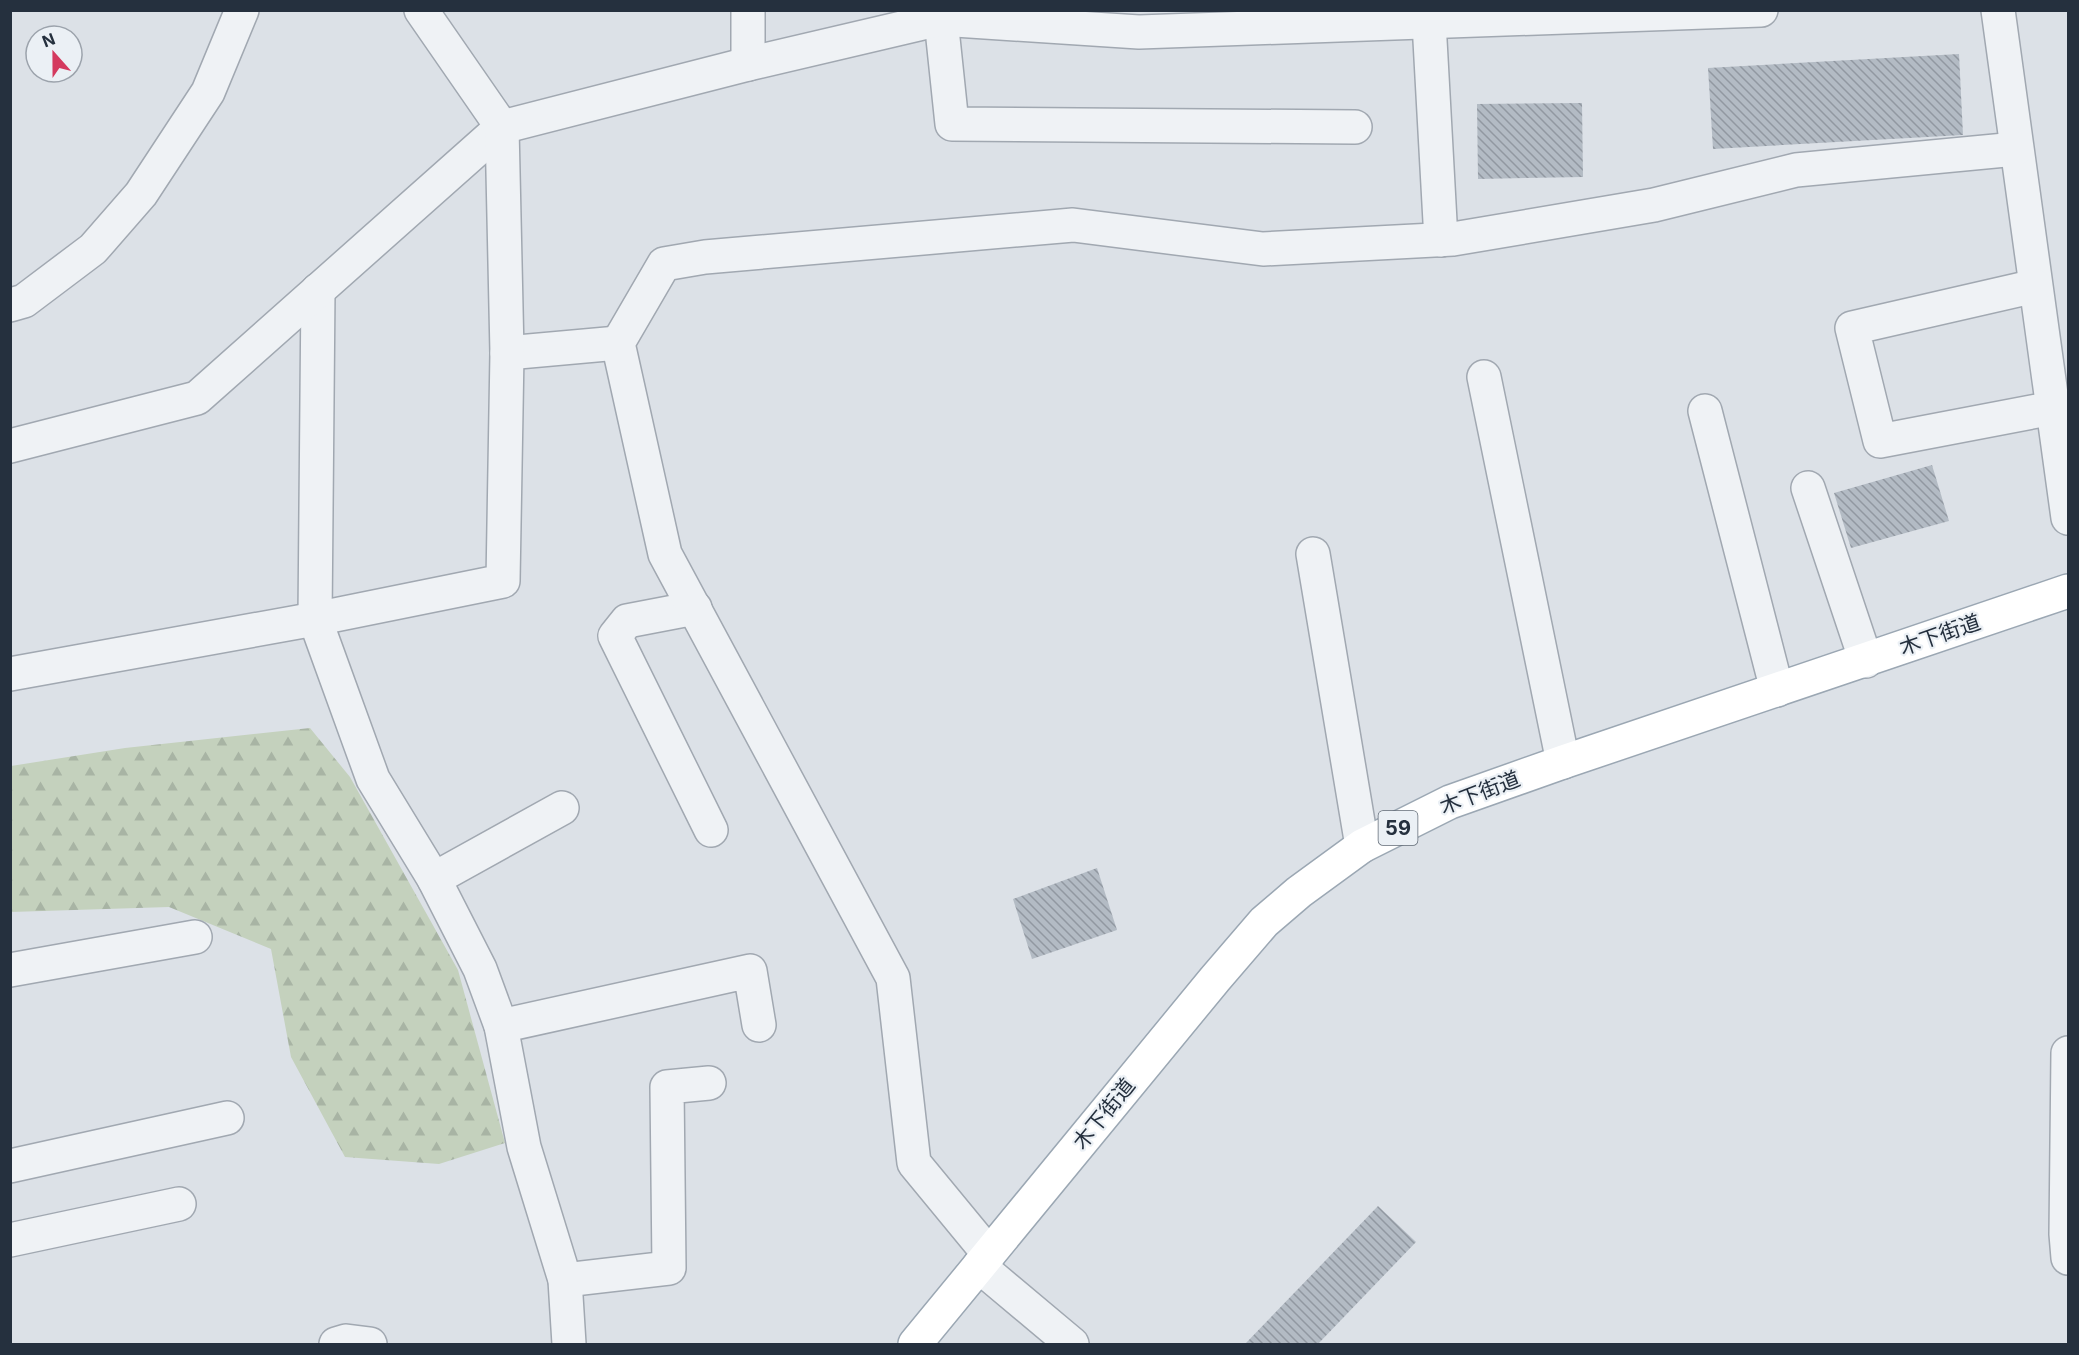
<svg xmlns="http://www.w3.org/2000/svg" width="2079" height="1355" viewBox="0 0 2079 1355" font-family="Inter,'Noto Sans JP',sans-serif">
	<style>
		.forest { fill: url(#forest-firs) }
		.building { fill: url(#building-back-hatch) }
		.lines { fill: none; stroke-linecap: round; stroke-linejoin: round }
		.minor-casing { stroke: #a1a8b1; stroke-width: 36 }
		.major-casing { stroke: #9ba7b3; stroke-width: 36 }
		.minor { stroke: #eff2f5; stroke-width: 33 }
		.major { stroke: #fff; stroke-width: 33 }
		.labels { text-anchor: middle; stroke-width: 4.5; stroke-linejoin: round; paint-order: stroke }
		.shield { fill: #ebf0f5; stroke: #606a75; stroke-width: 1.5 }
		.shield-label { font-size: 20px; font-weight: bold; fill: #25303e }
		.street-label { font-size: 21px; fill: #25303e; stroke: #ebf0f5 }
	</style>
	<defs>
		<pattern id="forest-firs" width="22" height="20" patternUnits="userSpaceOnUse" patternTransform="scale(1.5)"><rect width="22" height="20" fill="#c4d1bd"/><path d="M5 1l3.5 6h-7zM16 11l3.5 6h-7z" fill="#a8b4a4"/></pattern>
		<pattern id="building-back-hatch" width="6" height="6" patternUnits="userSpaceOnUse" patternTransform="scale(1.5)"><rect width="6" height="6" fill="#b3bbc4"/><path d="M-1 5l2 2M0 0l6 6M5-1l2 2" fill="none" stroke="#9198a1"/></pattern>
	</defs>
	<rect width="100%" height="100%" fill="#dce1e7"/>
	<!-- forest -->
	<polygon class="forest" points="310,728 350,777 458,970 505,1143 439,1164 345,1157 291,1057 271,949 169,907 11,912 11,766 125,748"/>
	<!-- building -->
	<g class="building">
		<polygon points="1959,54 1963,135 1713,149 1708,68"/>
		<polygon points="1582,103 1583,177 1478,179 1477,104"/>
		<polygon points="1932,465 1949,521 1851,548 1834,493"/>
		<polygon points="1097,868 1117,930 1032,959 1013,899"/>
		<polygon points="1378,1206 1416,1242 1318,1344 1245,1344"/>
	</g>
	<g class="lines">
		<defs>
			<g id="minor">
				<polyline points="940,10 952,124 1355,127"/>
				<polyline points="1998,10 2068,518"/>
				<polyline points="1429,22 1441,240"/>
				<polyline points="748,64 748,10"/>
				<polyline points="2035,286 1852,328 1880,441 2053,408"/>
				<polyline points="318,290 315,619 373,779 434,879 480,969 501,1026 524,1147 565,1280 569,1344"/>
				<polyline points="10,305 24,301 93,249 141,194 208,92 242,10"/>
				<polyline points="507,353 618,343"/>
				<polyline points="1484,377 1563,762"/>
				<polyline points="1705,411 1777,690"/>
				<polyline points="10,446 197,398 502,127 748,64 940,19 1139,32 1761,10"/>
				<polyline points="1808,488 1866,661"/>
				<polyline points="1313,554 1362,846"/>
				<polyline points="695,608 627,621 615,636 711,830"/>
				<polyline points="10,674 315,619 503,581 507,353 502,127 421,10"/>
				<polyline points="434,879 562,808"/>
				<polyline points="10,970 195,937"/>
				<polyline points="501,1026 750,971 759,1025"/>
				<polyline points="2068,1053 2066,1234 2068,1258"/>
				<polyline points="10,1166 227,1118"/>
				<polyline points="10,1240 179,1204"/>
				<polyline points="989,1254 914,1163 893,978 665,554 618,343 664,264 705,257 1073,225 1263,249 1453,239 1654,205 1796,170 2016,149"/>
				<polyline points="979,1266 1072,1344"/>
				<polyline points="565,1280 669,1268 667,1087 709,1083"/>
				<polyline points="336,1344 346,1341 370,1344"/>
			</g>
			<polyline id="major" points="915,1344 1215,979 1264,922 1299,892 1362,846 1450,802 1563,762 2068,591"/>
		</defs>
		<!-- minor casing -->
		<use href="#minor" class="minor-casing"/>
		<!-- major casing -->
		<use href="#major" class="major-casing"/>
		<!-- minor -->
		<use href="#minor" class="minor"/>
		<!-- major -->
		<use href="#major" class="major"/>
	</g>
	<g class="labels">
		<!-- shield labels -->
		<rect class="shield" x="1378.5" y="811" width="39" height="34" rx="4.5"/>
		<g class="shield-label">
			<text x="1398" y="835">59</text>
		</g>
		<!-- street labels -->
		<g class="street-label">
			<text transform="translate(1940 635) rotate(-19)" y="7">木下街道</text>
			<text transform="translate(1480 793) rotate(-21)" y="7">木下街道</text>
			<text transform="translate(1104 1114) rotate(-51)" y="7">木下街道</text>
		</g>
	</g>
	<!-- border -->
	<rect width="2079" height="1355" fill="none" stroke="#25303e" stroke-width="24"/>
	<!-- north arrow -->
	<g transform="translate(54 54) rotate(339)"><circle r="28" fill="#ebf0f5" stroke="#9ca3ac" stroke-width="1.5"/>
	<path d="M0-4.5L10 22L0 15L-10 22Z" fill="#d4395e"/>
	<text y="-9" font-size="16" font-weight="bold" text-anchor="middle" fill="#25303e">N</text>
	</g>
</svg>
